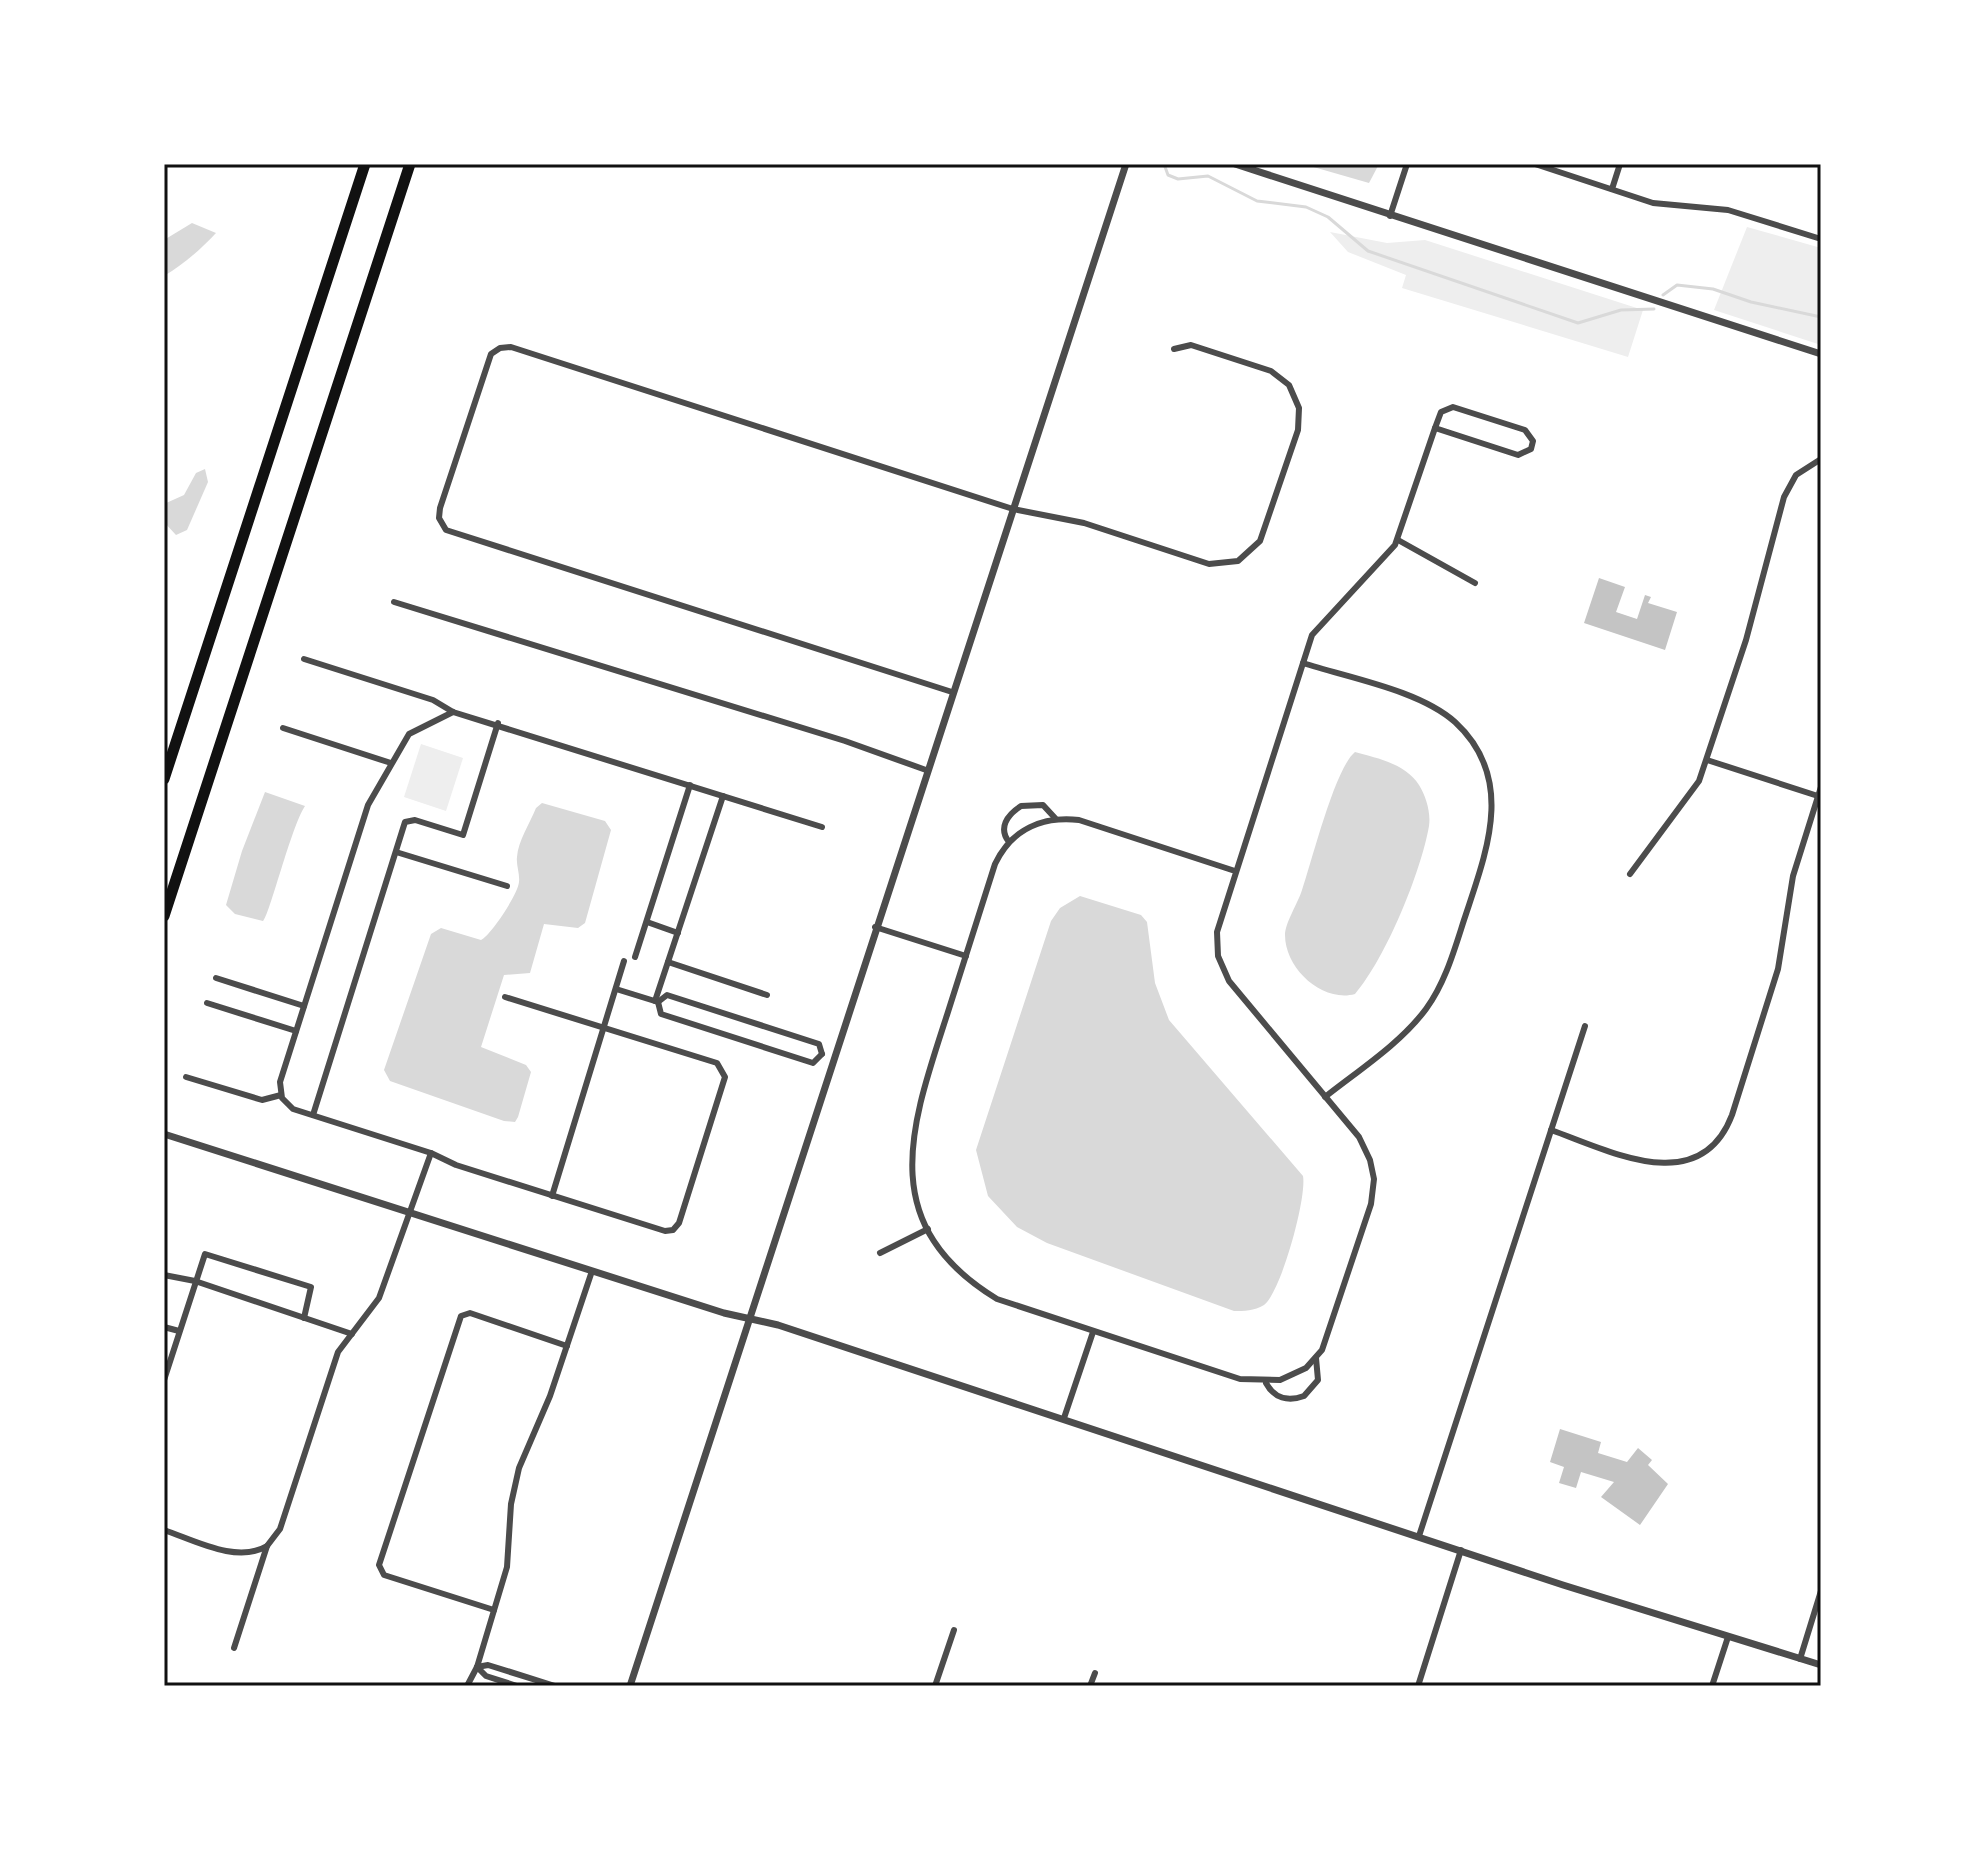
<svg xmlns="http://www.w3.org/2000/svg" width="1985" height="1850" viewBox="0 0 1985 1850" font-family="Montserrat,sans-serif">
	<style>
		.green { fill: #eee }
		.water { fill: #d9d9d9 }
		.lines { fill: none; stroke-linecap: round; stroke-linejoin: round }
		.stream { stroke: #d9d9d9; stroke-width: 3 }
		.building { fill: #c4c4c4 }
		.minor { stroke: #4c4c4c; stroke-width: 6 }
		.tertiary { stroke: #4c4c4c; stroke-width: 7 }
		.motorway { stroke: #111; stroke-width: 11 }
		.neatline { fill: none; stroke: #111; stroke-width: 3 }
	</style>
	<rect width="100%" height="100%" fill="#fff"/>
	<!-- green -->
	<g class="green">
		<polygon points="1747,227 1821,248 1821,345 1714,310"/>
		<polygon points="1330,232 1387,243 1425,240 1643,310 1628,357 1402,288 1406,275 1348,252"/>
		<polygon points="421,744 463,758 446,811 404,797"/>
	</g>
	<!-- water -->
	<g class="water">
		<polygon points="1303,164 1379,164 1369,183"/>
		<path d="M192 223 216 233C200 250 185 263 164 276V240Z"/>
		<polygon points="205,469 208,482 187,530 176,535 164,522 164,504 184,495 196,473"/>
		<path d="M1355 752C1377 758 1406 764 1419 785 1426 796 1431 813 1429 826 1421 872 1386 958 1355 994 1323 1003 1285 969 1285 935 1285 923 1298 903 1302 890 1312 861 1335 768 1355 752Z"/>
		<path d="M265 792 305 806C291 827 269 917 263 921L235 914 226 905 242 851Z"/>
		<path d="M542 803 605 821 611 830 585 923 578 928 544 924 530 973 504 975 481 1047 526 1065 531 1072 518 1117 515 1122 504 1121 390 1081 384 1070 431 934 441 928 481 940C491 935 518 894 519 882 520 874 516 865 517 857 518 841 530 823 536 808Z"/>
		<path d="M1080 896 1141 915 1147 922 1155 983 1169 1020 1303 1176C1307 1198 1281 1292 1264 1305 1254 1311 1244 1311 1234 1311L1047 1243 1017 1227 988 1196 976 1150 1051 921 1060 908Z"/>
	</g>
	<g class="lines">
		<!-- stream -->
		<g class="stream">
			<polyline points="1164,164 1168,175 1178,179 1208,176 1257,201 1306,207 1328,217 1368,251 1578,323 1621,310 1654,309"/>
			<polyline points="1663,295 1677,285 1713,289 1751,302 1821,317"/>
		</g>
	</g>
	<!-- building -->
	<g class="building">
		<polygon points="1599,578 1625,587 1616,612 1637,619 1645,595 1651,597 1648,603 1677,612 1665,650 1584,623"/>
		<polygon points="1560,1429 1601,1442 1598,1453 1627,1462 1638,1448 1652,1460 1648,1465 1668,1484 1640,1525 1601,1497 1614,1482 1581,1472 1576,1488 1559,1483 1564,1467 1550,1462"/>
	</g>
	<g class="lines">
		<!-- minor -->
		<g class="minor">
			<polyline points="1535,164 1653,203 1728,210 1821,239"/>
			<polyline points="1612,189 1620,164"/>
			<polyline points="1390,216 1407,164"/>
			<polygon points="1453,407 1525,430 1533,441 1531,449 1518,455 1435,428 1441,412"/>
			<polyline points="1398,540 1475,583"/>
			<polyline points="394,602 845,741 926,770"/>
			<polyline points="304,659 433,700 453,712 822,827"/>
			<path d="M1303 663C1349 678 1419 690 1455 722 1517 779 1486 853 1464 920 1454 951 1445 983 1426 1009 1400 1044 1359 1070 1325 1097"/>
			<polyline points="952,692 446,530 439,518 440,508 491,354 500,348 511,347 1013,509 1084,523 1209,564 1238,561 1260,541 1298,430 1299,408 1289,385 1271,371 1191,345 1174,349"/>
			<polyline points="453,712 409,734 368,805 280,1082 282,1098 293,1109 431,1153 456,1165 665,1231 673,1230 679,1223 725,1077 717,1063 505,997"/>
			<polyline points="283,728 391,763"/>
			<polyline points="1707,760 1821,797"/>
			<path d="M1009 842C998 828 1007 815 1021 806L1043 805 1055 818"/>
			<polyline points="396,852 507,886"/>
			<path d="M1235 871 1079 820C1042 816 1012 829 995 864 979 914 963 965 947 1015 911 1126 874 1224 997 1299L1240 1379 1280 1380 1306 1368 1322 1350 1371 1204 1374 1179 1370 1160 1359 1137 1229 981 1218 956 1217 932 1312 635 1395 545 1435 428"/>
			<polyline points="1630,874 1699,781 1746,640 1784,497 1796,475 1821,459"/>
			<polyline points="647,922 678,933"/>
			<polyline points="875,927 966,956"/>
			<polyline points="635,957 690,785"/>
			<polyline points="668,962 767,995"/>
			<polyline points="216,978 304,1006"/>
			<polyline points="616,989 658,1002"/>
			<polyline points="655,1001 723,796"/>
			<polyline points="658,1002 661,1014 813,1063 822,1054"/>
			<polyline points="658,1002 667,995 819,1044 822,1054"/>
			<polyline points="207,1003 296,1031"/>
			<polyline points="186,1077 262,1100 281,1095"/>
			<polyline points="313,1115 405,822 415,820 463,835 498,723"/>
			<path d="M1551 1130C1610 1151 1700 1199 1732 1115L1778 969 1793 876 1821 787"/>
			<polyline points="552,1196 624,961"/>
			<polyline points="880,1253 928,1229"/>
			<polyline points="164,1275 195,1281 352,1334"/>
			<polyline points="164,1327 179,1331"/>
			<polyline points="164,1380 205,1254 311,1287 304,1318"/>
			<path d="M1266 1383C1274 1398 1288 1402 1304 1396L1318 1380 1316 1358"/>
			<polyline points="1064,1418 1093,1332"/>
			<path d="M164 1530C194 1540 237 1564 267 1546"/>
			<polyline points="1419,1536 1585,1026"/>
			<polyline points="494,1610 384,1575 379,1565 461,1316 470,1313 567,1346"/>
			<polyline points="234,1648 267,1546 280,1529 338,1352 379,1298 431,1153"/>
			<polyline points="1800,1659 1821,1591"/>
			<polyline points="477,1667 488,1665 555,1686"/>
			<polyline points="477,1667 486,1676 517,1686"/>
			<polyline points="467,1686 477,1667 507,1567 511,1504 519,1468 550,1396 592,1271"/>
			<polyline points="935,1686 954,1630"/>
			<polyline points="1090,1686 1095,1673"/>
			<polyline points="1418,1686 1461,1550"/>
			<polyline points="1712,1686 1728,1637"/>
		</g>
		<!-- tertiary -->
		<g class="tertiary">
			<polyline points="1235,164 1821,354"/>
			<polyline points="164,1134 724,1313 778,1325 1563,1585 1821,1665"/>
			<polyline points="630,1686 1126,164"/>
		</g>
		<!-- motorway -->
		<g class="motorway">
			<polyline points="164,779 365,164"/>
			<polyline points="164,916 410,164"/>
		</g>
	</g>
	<!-- border -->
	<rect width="1985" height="1850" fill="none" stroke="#ffffff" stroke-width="332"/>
	<rect x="166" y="166" width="1653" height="1518" class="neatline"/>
</svg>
